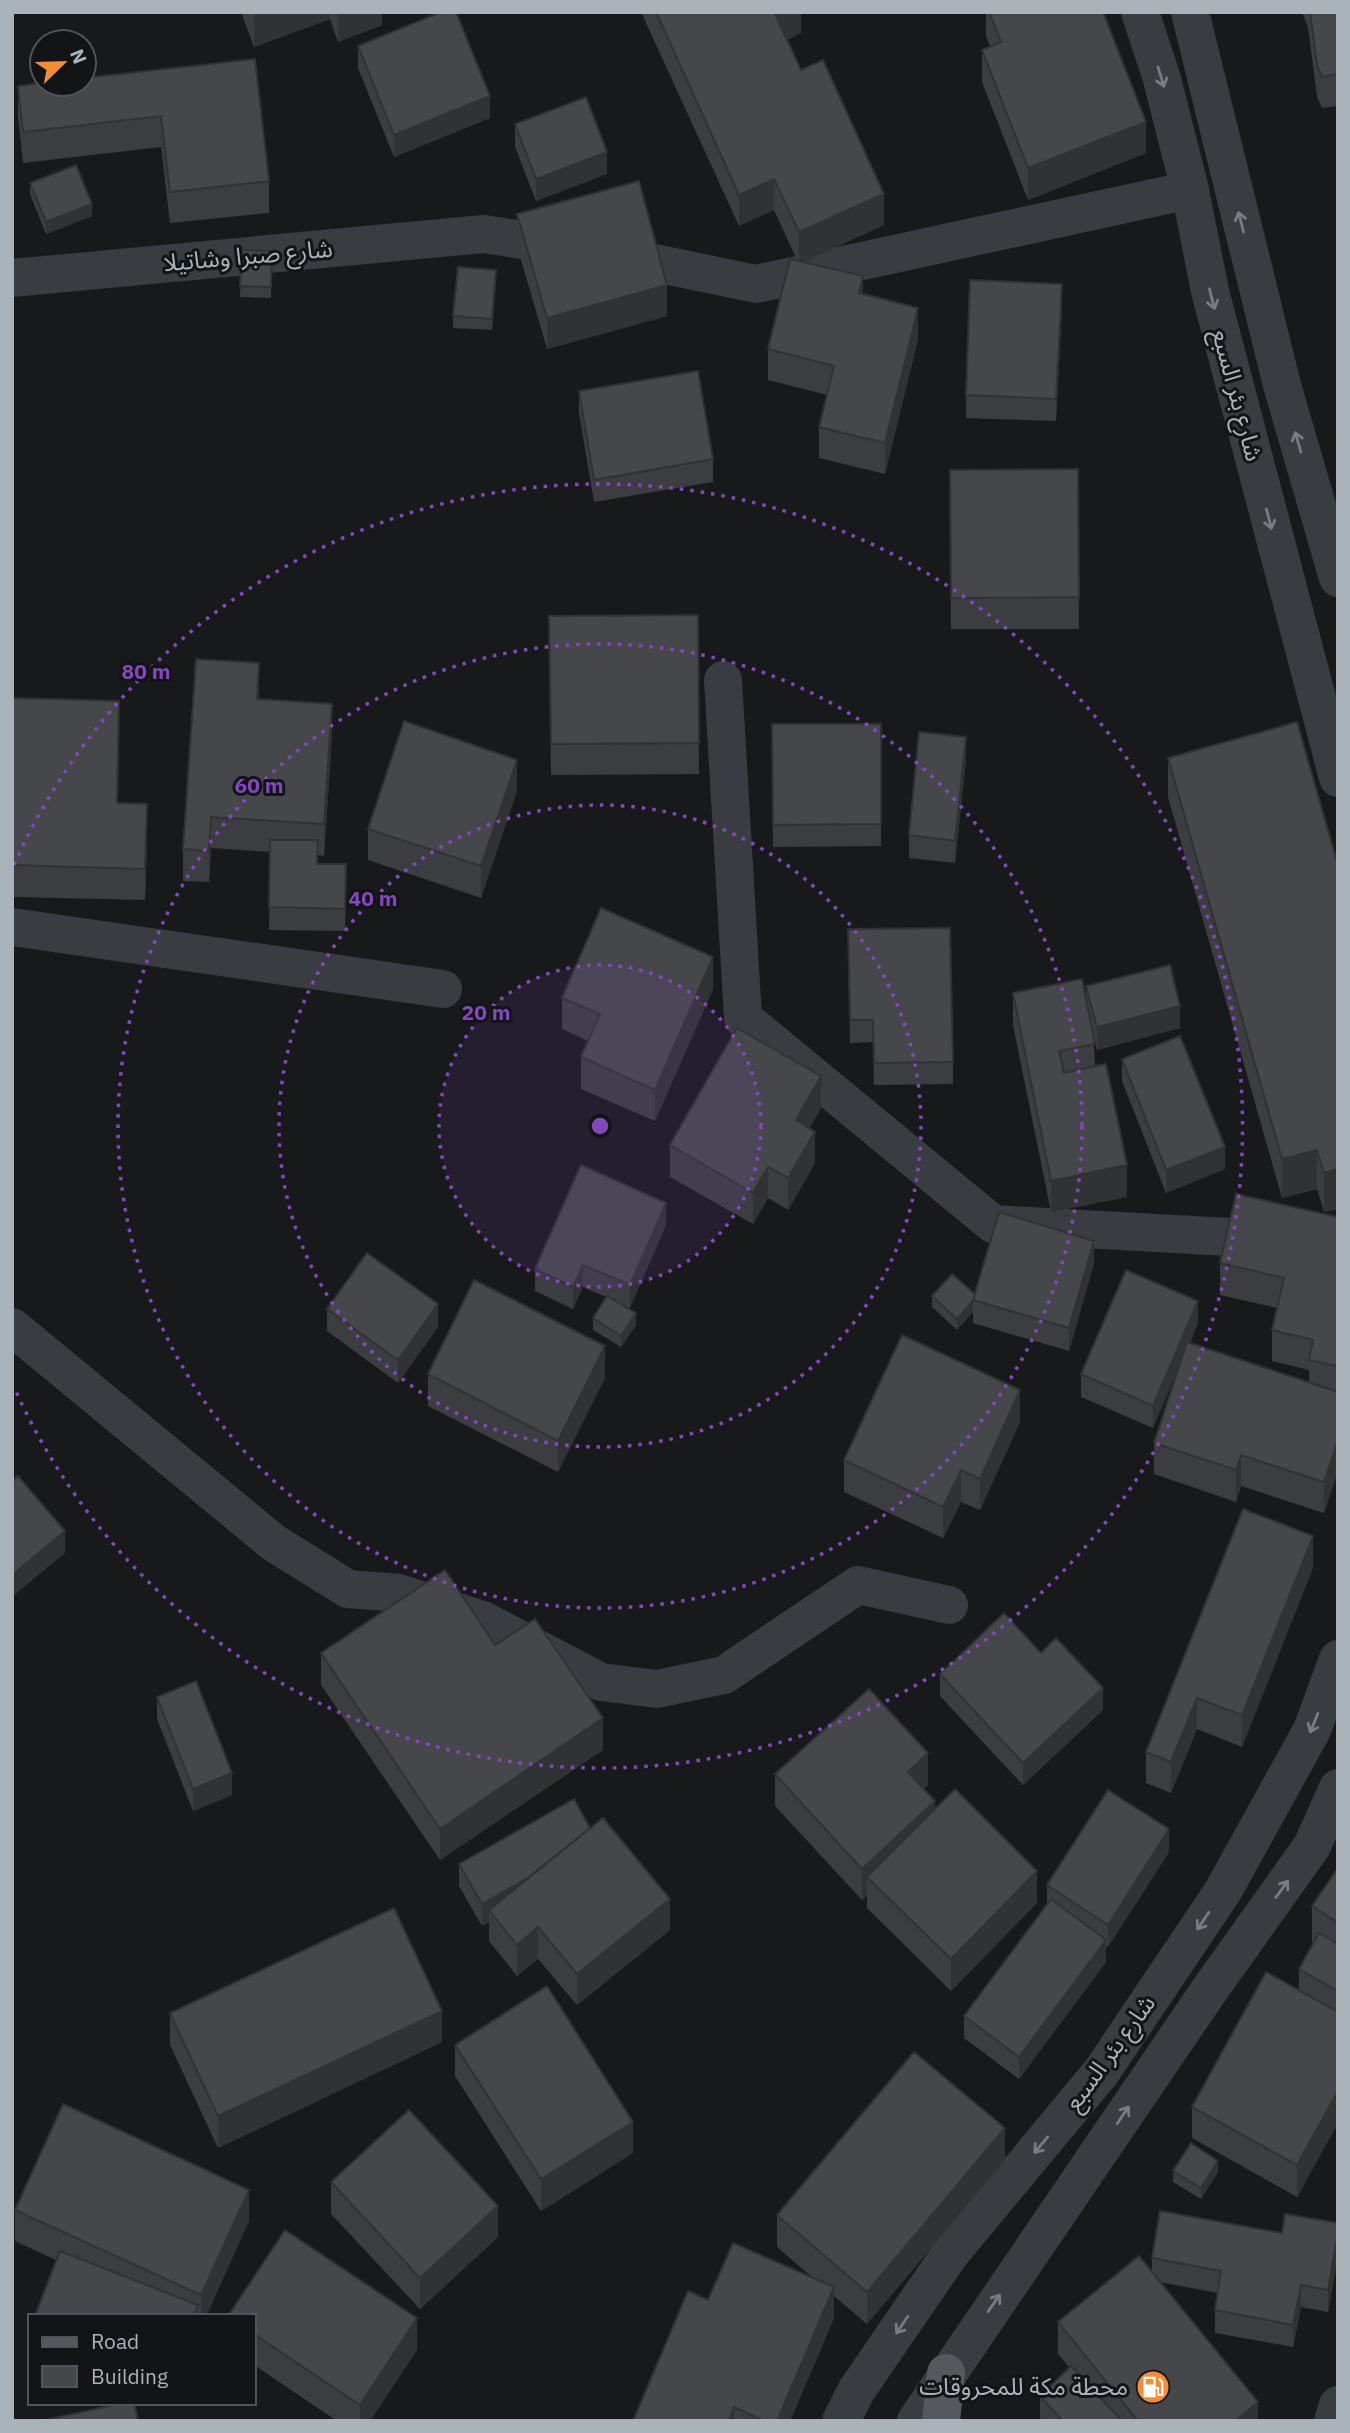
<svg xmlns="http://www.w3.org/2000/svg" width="1350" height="2433" viewBox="0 0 1350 2433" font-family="'IBM Plex Sans','Noto Sans Arabic',sans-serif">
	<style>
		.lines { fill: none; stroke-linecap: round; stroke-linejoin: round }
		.minor { stroke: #393c40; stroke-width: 38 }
		.major { stroke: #55595f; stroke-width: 38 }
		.wall { fill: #3b3d40 }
		.shaded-wall { fill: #303234 }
		.building { fill: #45474b; stroke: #303234; stroke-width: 2 }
		.oneway { stroke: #787d83 }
		.ring { fill: none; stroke: #8547be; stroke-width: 3.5; stroke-dasharray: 3.5 7 }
		.labels { text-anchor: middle; stroke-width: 6; stroke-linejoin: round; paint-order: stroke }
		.street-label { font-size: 24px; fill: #abb3ba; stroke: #131416 }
		.poi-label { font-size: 24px; fill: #abb3ba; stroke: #131416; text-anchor: end }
		.centre { fill: #8547be; stroke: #131416; stroke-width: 3.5 }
		.ring-label { font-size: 21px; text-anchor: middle; font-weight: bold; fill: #8547be; stroke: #131416; stroke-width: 6; stroke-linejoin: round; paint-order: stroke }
	</style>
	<rect width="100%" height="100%" fill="#18191b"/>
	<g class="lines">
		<!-- minor -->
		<g class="minor">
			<polyline points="1140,12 1162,79 1190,190 1210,291 1338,778"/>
			<polyline points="1190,12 1282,385 1338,578"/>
			<polyline points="12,278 484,234 601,252 756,284 1190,190"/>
			<polyline points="723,680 743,1018 993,1224 1338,1243"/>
			<polyline points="12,927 443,989"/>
			<polyline points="12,1327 274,1543 348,1589 399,1593 483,1620 601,1682 657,1689 724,1675 858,1585 949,1605"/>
			<polyline points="841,2421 856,2391 950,2254 1102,2071 1223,1891 1312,1730 1338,1659"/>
			<polyline points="916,2421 1208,1992 1312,1846 1338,1788"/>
			<polyline points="1333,2421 1338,2405"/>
		</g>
		<!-- major -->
		<polyline class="major" points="941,2421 946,2373"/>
	</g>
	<!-- wall -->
	<g class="wall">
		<polygon points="241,12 382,12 382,25 338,42 330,19 254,47"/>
		<polygon points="641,12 801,12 801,33 787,40 801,70 884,225 803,262 863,294 918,339 885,474 819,458 819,427 827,395 768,380 768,349 797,260 774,210 739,226"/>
		<polygon points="986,12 1103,12 1146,153 1028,200 982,82 982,50 990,47 986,36"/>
		<polygon points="1302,12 1338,12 1338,106 1322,108 1317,97 1308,27"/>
		<polygon points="358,46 490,118 394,157 358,68"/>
		<polygon points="255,59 269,181 269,213 170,223 161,147 23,163 18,117 18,86"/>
		<polygon points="515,124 607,174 536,201 515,147"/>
		<polygon points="30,183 92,216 46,234 30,194"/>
		<polygon points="517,214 667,316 547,349 517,246"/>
		<polygon points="242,250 272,251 271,298 240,297"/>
		<polygon points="496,281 492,330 453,328 453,316"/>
		<polygon points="1062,306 1056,421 966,418 966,395"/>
		<polygon points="579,391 713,459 713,482 594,502 579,413"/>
		<polygon points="1078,469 1079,629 951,629 950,470"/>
		<polygon points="698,615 699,774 551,775 549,648"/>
		<polygon points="12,698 119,732 118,803 147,836 145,900 12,897"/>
		<polygon points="259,699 332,736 324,856 318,855 318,864 346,887 345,931 269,930 270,852 211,848 209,882 183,881 183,849"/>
		<polygon points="772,724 881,724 881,846 773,847"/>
		<polygon points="1168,758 1338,865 1338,1209 1324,1212 1317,1189 1282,1198 1168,797"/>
		<polygon points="966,759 955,863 909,858 909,835"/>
		<polygon points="517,791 481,898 368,860 368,829"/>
		<polygon points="848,951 953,1062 953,1084 874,1085 873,1042 850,1043"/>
		<polygon points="1086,986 1180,1028 1097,1050 1094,1041 1095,1066 1127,1197 1051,1212 1013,1025 1013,993 1086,999"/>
		<polygon points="713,989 655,1121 581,1089 581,1057 588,1041 562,1029 562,998"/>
		<polygon points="1122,1059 1225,1169 1166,1193 1122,1081"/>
		<polygon points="821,1108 809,1128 815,1163 788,1210 768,1198 753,1224 670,1177 670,1145"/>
		<polygon points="1338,1217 1338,1471 1324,1513 1241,1486 1236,1502 1154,1474 1154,1443 1177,1371 1153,1428 1081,1397 1081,1374 1198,1323 1190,1343 1309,1382 1309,1370 1272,1361 1272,1330 1277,1308 1220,1295 1220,1263"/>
		<polygon points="666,1225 630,1308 618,1303 636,1325 621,1347 593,1330 593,1318 606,1297 583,1287 573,1309 535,1291 535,1269"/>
		<polygon points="1094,1263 1069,1351 973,1323 973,1312 957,1330 932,1307 932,1296 975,1294"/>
		<polygon points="327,1309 438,1327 398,1383 327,1331"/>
		<polygon points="428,1374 605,1378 558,1472 428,1406"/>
		<polygon points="1020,1422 980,1510 961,1502 943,1538 844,1492 844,1460"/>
		<polygon points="1313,1568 1242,1747 1197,1729 1171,1793 1146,1783 1146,1752"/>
		<polygon points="495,1645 603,1750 440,1860 321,1685 321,1653"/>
		<polygon points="1041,1653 1103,1710 1023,1785 940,1696 940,1674"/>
		<polygon points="157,1697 232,1795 193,1811 157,1719"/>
		<polygon points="775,1774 928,1785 924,1789 935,1809 1037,1903 951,1991 867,1908 867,1895 862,1900 775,1806"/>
		<polygon points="590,1828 670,1930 577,2005 538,1959 517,1976 489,1941 489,1922 482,1926 459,1886 459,1864"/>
		<polygon points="1169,1852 1108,1947 1106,1946 1106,1962 1019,2079 964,2038 964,2016 1047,1904 1047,1885"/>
		<polygon points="1338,1868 1338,2123 1297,2197 1192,2138 1192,2107 1299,1990 1299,1969 1312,1945 1312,1906"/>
		<polygon points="170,2013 442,2042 218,2148 170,2045"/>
		<polygon points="455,2045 633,2153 541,2211 455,2076"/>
		<polygon points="1005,2160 867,2324 834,2296 834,2318 790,2421 633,2421 708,2300 813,2278 777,2247 777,2215"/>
		<polygon points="1173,2171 1218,2172 1201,2199 1173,2182"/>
		<polygon points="331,2182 498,2237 420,2309 331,2214"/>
		<polygon points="15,2210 249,2221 206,2316 35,2316 56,2260 15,2241"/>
		<polygon points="1338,2223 1338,2255 1328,2312 1301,2307 1293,2347 1215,2333 1215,2310 1218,2293 1159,2282 1258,2421 1042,2421 1040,2418 1040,2396 1070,2368 1058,2354 1058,2322 1152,2273 1152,2258"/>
		<polygon points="254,2316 417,2350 370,2421 337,2421 254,2365"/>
	</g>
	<!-- shaded-wall -->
	<g class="shaded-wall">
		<polygon points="262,12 330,12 330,19 254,47 254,15"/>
		<polygon points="338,12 382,12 382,25 338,42"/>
		<polygon points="778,12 801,12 801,33 775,45 775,14"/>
		<polygon points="490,96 490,118 394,157 394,135"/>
		<polygon points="1146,122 1146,153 1028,200 1028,168"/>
		<polygon points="607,152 607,174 536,201 536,179"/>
		<polygon points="774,179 774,210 739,226 739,195"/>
		<polygon points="884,194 884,225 799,264 799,232"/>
		<polygon points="92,204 92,216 46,234 46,222"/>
		<polygon points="496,270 496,281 492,330 492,319"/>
		<polygon points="863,276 863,308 859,293"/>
		<polygon points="1062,284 1062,306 1056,421 1056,399"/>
		<polygon points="667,285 667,316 547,349 547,318"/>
		<polygon points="918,308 918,339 885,474 885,443"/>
		<polygon points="259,663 259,695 257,731 257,699"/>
		<polygon points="332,704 332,736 324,856 324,824"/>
		<polygon points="966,737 966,759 955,863 955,841"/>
		<polygon points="517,760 517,791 481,898 481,866"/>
		<polygon points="147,804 147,836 145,900 145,869"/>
		<polygon points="211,817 211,848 209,882 209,851"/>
		<polygon points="713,957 713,989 655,1121 655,1090"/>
		<polygon points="1180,1006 1180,1028 1097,1050 1097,1027"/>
		<polygon points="821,1076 821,1108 796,1152 796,1120"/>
		<polygon points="815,1132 815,1163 788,1210 788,1178"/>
		<polygon points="1225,1147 1225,1169 1166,1193 1166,1170"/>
		<polygon points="1317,1150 1317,1189 1282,1198 1282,1159"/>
		<polygon points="1127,1165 1127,1197 1051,1212 1051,1181"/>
		<polygon points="768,1167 768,1198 753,1224 753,1193"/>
		<polygon points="1338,1169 1338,1209 1324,1212 1324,1173"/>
		<polygon points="666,1203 666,1225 630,1308 630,1285"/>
		<polygon points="1094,1241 1094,1263 1069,1351 1069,1328"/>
		<polygon points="583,1265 583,1287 573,1309 573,1287"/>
		<polygon points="973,1301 973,1312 957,1330 957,1319"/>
		<polygon points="1198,1301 1198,1323 1153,1428 1153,1406"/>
		<polygon points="438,1304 438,1327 398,1383 398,1360"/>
		<polygon points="636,1313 636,1325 621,1347 621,1336"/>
		<polygon points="605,1346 605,1378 558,1472 558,1441"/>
		<polygon points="1020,1390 1020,1422 980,1510 980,1479"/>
		<polygon points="1338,1440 1338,1471 1324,1513 1324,1482"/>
		<polygon points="1241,1455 1241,1486 1236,1502 1236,1470"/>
		<polygon points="961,1470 961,1502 943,1538 943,1507"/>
		<polygon points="65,1531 65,1553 12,1597 12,1575"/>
		<polygon points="1313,1536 1313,1568 1242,1747 1242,1715"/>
		<polygon points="1103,1688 1103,1710 1023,1785 1023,1763"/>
		<polygon points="1197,1698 1197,1729 1171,1793 1171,1762"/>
		<polygon points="603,1718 603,1750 440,1860 440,1829"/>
		<polygon points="928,1753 928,1785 908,1803 908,1772"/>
		<polygon points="232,1773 232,1795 193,1811 193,1789"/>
		<polygon points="935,1801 935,1833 867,1877 867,1895 862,1900 862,1869"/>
		<polygon points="1169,1829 1169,1852 1108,1947 1108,1925"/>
		<polygon points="567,1856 489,1910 489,1922 482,1926 482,1904"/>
		<polygon points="1037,1871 1037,1903 951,1991 951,1959"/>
		<polygon points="670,1899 670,1930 577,2005 577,1974"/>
		<polygon points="538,1927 538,1959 517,1976 517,1945"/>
		<polygon points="1106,1940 1106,1962 1019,2079 1019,2057"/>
		<polygon points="442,2011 442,2042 218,2148 218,2116"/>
		<polygon points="1338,2091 1338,2123 1297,2197 1297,2165"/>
		<polygon points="633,2122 633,2153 541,2211 541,2179"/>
		<polygon points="1005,2128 1005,2160 867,2324 867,2292"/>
		<polygon points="1218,2161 1218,2172 1201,2199 1201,2188"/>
		<polygon points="249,2190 249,2221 206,2316 201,2316 201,2295"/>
		<polygon points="498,2206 498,2237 420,2309 420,2278"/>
		<polygon points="1338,2233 1338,2255 1328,2312 1328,2290"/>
		<polygon points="1301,2285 1301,2307 1293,2347 1293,2325"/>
		<polygon points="834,2287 834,2318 790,2421 777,2421"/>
		<polygon points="417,2318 417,2350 370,2421 360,2421 360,2405"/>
		<polygon points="1258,2402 1258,2421 1235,2421"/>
		<polygon points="734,2407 734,2421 729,2421"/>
	</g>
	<!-- building -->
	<g class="building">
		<polygon points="441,12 456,12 490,96 394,135 358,46"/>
		<polygon points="656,12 778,12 775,14 801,70 823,60 884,194 799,232 774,179 739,195"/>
		<polygon points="989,12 1103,12 1146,122 1028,168 982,50 1001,42"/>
		<polygon points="1310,12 1338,12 1338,74 1322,77 1317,65"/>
		<polygon points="255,59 269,181 170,192 161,116 23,132 18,86 42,83 42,84 84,84 84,78"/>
		<polygon points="586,97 607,152 536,179 515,124"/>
		<polygon points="76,165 92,204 46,222 30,183"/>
		<polygon points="639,181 667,285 547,318 517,214"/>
		<polygon points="242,250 272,251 271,287 240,286"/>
		<polygon points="790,259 863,276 859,293 918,308 885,443 819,427 834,366 768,349"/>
		<polygon points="458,267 496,270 492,319 453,316"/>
		<polygon points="970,280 1062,284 1056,399 966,395"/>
		<polygon points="698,371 713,459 594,480 579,391"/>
		<polygon points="1078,469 1079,597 951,598 950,470"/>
		<polygon points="698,615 699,743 551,744 549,616"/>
		<polygon points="196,659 259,663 257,699 332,704 324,824 211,817 209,851 183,849"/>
		<polygon points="12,698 119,701 117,803 147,804 145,869 12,865"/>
		<polygon points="404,721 517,760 481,866 368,829"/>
		<polygon points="1297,722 1338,865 1338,1169 1324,1173 1317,1150 1282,1159 1168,758"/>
		<polygon points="772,724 881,724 881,824 773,825"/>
		<polygon points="919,732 966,737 955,841 909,835"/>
		<polygon points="270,840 318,840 317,864 346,864 345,909 269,907"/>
		<polygon points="601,908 713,957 655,1090 581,1057 600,1014 562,998"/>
		<polygon points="950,928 953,1062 874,1063 873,1020 850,1020 848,929"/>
		<polygon points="1170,965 1180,1006 1097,1027 1086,986"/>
		<polygon points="1082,979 1095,1044 1059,1051 1064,1073 1106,1064 1127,1165 1051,1181 1013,993"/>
		<polygon points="737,1028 821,1076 796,1120 815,1132 788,1178 768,1167 753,1193 670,1145"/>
		<polygon points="1180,1036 1225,1147 1166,1170 1122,1059"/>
		<polygon points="581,1165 666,1203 630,1285 583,1265 573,1287 535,1269"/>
		<polygon points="1236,1194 1338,1217 1338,1366 1309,1360 1313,1340 1272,1330 1284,1278 1220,1263"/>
		<polygon points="999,1212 1094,1241 1069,1328 973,1300"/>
		<polygon points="367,1253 438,1304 398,1360 327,1309"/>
		<polygon points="1126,1270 1198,1301 1153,1406 1081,1374"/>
		<polygon points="952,1274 975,1294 973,1301 957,1319 932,1296"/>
		<polygon points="474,1280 605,1346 558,1441 428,1374"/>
		<polygon points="607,1296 636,1313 621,1336 593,1318"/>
		<polygon points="902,1335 1020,1390 980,1479 961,1470 943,1507 844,1460"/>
		<polygon points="1187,1342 1338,1392 1338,1440 1324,1482 1241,1455 1236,1470 1154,1443"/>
		<polygon points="18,1476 65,1531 12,1575 12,1481"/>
		<polygon points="1243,1509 1313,1536 1242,1715 1197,1698 1171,1762 1146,1752"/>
		<polygon points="445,1570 495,1645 535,1619 603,1718 440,1829 321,1653"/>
		<polygon points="1004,1613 1041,1653 1056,1638 1103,1688 1023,1763 940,1674"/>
		<polygon points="196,1681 232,1773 193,1789 157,1697"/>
		<polygon points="869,1689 928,1753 908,1772 935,1801 862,1869 775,1774"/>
		<polygon points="955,1789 1037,1871 951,1959 867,1877"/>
		<polygon points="1108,1790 1169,1829 1108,1925 1047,1885"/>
		<polygon points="574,1799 590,1828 529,1877 482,1904 459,1864"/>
		<polygon points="603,1818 670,1899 577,1974 538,1927 517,1945 489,1910"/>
		<polygon points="1338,1868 1338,1923 1312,1906"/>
		<polygon points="1051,1899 1106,1940 1019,2057 964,2016"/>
		<polygon points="394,1908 442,2011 218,2116 170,2013"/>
		<polygon points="1319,1933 1338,1944 1338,1991 1299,1969"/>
		<polygon points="1266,1972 1338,2012 1338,2091 1297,2165 1192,2107"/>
		<polygon points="547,1986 633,2122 541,2179 455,2045"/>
		<polygon points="914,2052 1005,2128 867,2292 777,2215"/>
		<polygon points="63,2104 249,2190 201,2295 15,2210"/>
		<polygon points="409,2110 498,2206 420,2278 331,2182"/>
		<polygon points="1191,2143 1218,2161 1201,2188 1173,2171"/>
		<polygon points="1160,2211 1282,2233 1285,2214 1338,2223 1338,2233 1328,2290 1301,2285 1293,2325 1215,2310 1221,2271 1152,2258"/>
		<polygon points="285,2230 417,2318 360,2405 254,2334 254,2316 228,2316"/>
		<polygon points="733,2243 834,2287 777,2421 765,2421 734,2407 729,2421 633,2421 688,2291 708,2300"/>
		<polygon points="60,2251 198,2305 194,2316 35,2316"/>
		<polygon points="1139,2256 1258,2402 1235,2421 1138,2421 1058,2322"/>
		<polygon points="1071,2366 1122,2421 1063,2421 1040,2396"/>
		<polygon points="123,2403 134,2403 138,2421 41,2421"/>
	</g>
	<!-- one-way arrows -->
	<defs><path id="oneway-shaft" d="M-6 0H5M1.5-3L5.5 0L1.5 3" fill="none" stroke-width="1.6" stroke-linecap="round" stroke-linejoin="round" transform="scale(1.75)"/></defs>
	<g class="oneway">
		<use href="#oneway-shaft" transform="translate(1161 77) rotate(73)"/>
		<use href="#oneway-shaft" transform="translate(1241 222) rotate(-104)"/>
		<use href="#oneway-shaft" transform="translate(1212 299) rotate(76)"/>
		<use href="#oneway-shaft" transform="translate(1298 442) rotate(-106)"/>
		<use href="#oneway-shaft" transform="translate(1269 519) rotate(75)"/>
		<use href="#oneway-shaft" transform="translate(1314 1723) rotate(112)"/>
		<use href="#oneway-shaft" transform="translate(1282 1889) rotate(-54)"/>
		<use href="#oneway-shaft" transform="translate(1203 1921) rotate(124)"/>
		<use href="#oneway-shaft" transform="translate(1123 2115) rotate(-56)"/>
		<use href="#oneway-shaft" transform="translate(1041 2145) rotate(130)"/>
		<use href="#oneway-shaft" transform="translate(994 2303) rotate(-55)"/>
		<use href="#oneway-shaft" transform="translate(902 2325) rotate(124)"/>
	</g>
	<!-- distance rings -->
	<circle cx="600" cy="1126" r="161" fill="#8547be" fill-opacity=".12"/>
	<g class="ring">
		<circle cx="600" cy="1126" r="161"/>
		<circle cx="600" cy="1126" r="321"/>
		<circle cx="600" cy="1126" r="482"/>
		<path d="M14 865A642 642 0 1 1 14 1387"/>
	</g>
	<!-- icons -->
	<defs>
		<symbol id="fuel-disc" viewBox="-11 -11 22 22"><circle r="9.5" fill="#f48d38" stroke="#131416"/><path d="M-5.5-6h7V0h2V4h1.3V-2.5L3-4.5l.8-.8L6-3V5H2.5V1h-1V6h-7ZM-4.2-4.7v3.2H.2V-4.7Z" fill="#fff"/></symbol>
	</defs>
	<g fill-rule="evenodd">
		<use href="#fuel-disc" x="1134" y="2368" width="38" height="38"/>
	</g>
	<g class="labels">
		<!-- street labels -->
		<g class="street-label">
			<text transform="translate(248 256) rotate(-5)" y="8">شارع صبرا وشاتيلا</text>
			<text transform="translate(1237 395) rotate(75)" y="8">شارع بئر السبع</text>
			<text transform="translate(1110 2053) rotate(-54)" y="8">شارع بئر السبع</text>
		</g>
		<!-- poi labels -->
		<g class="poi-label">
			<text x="1128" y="2395">محطة مكة للمحروقات</text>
		</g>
	</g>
	<circle cx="600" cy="1126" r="10" class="centre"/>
	<g class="ring-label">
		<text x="146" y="679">80 m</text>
		<text x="259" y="793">60 m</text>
		<text x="373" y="906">40 m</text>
		<text x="486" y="1020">20 m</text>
	</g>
	<!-- border -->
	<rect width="1350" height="2433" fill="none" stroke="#abb3ba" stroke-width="28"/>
	<!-- legend -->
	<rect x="28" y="2314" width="228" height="91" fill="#131416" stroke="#505458" stroke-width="2"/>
	<rect x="42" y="2337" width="35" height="10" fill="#55595f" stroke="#505458" stroke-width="2"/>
	<text x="91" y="2349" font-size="21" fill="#abb3ba">Road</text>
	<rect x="42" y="2366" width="35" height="21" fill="#45474b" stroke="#505458" stroke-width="2"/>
	<text x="91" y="2384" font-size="21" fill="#abb3ba">Building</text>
	<!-- north arrow -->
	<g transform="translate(63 63) rotate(67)"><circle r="33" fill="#131416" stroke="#505458" stroke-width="2"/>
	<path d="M0-5L12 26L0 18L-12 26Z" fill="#f48d38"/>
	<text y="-10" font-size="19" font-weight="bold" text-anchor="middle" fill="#abb3ba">N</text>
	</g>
</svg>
